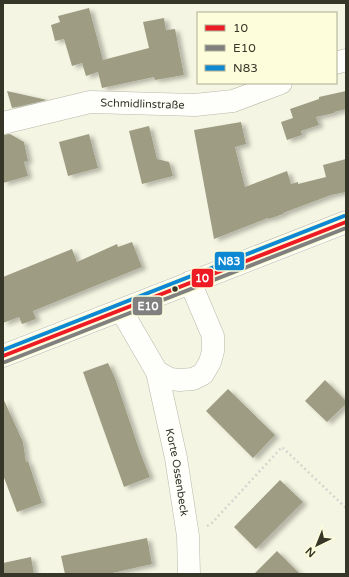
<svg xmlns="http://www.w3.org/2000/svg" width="349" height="577" viewBox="0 0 349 577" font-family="'Varela Round',sans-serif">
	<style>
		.building { fill: #9e9d84; filter: url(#shadow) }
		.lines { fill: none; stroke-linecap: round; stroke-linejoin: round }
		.minor-casing { stroke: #b8b8aa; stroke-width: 23 }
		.path { stroke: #d6d6d0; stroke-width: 2.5; stroke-dasharray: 2 3; stroke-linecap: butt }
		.minor { stroke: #fefefb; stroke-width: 22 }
		.bus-1-casing { stroke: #fdfddb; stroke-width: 7 }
		.bus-2-casing { stroke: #fdfddb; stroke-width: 7 }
		.bus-3-casing { stroke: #fdfddb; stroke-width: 7 }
		.bus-1 { stroke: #ed1c24; stroke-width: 4 }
		.bus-2 { stroke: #808080; stroke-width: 4 }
		.bus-3 { stroke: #0e88d3; stroke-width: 4 }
		.bus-dot { fill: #353528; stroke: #fdfddb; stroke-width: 1.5 }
		.labels { text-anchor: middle; stroke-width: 4; stroke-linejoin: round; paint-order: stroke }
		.street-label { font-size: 11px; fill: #353528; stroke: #fdfddb }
		.line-badge { stroke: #fdfddb; stroke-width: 1.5 }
		.badge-label { font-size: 11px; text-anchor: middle; font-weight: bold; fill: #fff }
	</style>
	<defs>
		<filter id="shadow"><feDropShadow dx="4.5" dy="2.5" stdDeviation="2" flood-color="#0004"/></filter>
	</defs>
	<rect width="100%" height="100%" fill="#f5f5e3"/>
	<!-- building -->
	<g class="building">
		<polygon points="89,8 103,60 149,48 143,22 164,18 166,30 175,29 184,75 155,80 154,77 102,88 98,72 86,76 82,63 72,66 64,39 55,41 51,25 60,22 58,16"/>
		<polygon points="7,91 47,100 12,108"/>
		<polygon points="346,91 346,109 334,112 334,113 316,117 319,125 301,131 302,135 287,140 281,122 293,118 290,109 319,99 319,97"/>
		<polygon points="241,122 246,144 235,147 245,187 287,171 291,184 298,182 298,184 326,177 323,165 346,159 346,192 331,195 283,213 283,214 269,219 268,218 214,239 194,130"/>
		<polygon points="149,126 157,159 169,162 173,176 142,184 129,131"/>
		<polygon points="10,134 24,142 28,161 24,162 28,176 3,183 3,135"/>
		<polygon points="89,134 98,168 68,176 59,142"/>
		<polygon points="132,242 142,267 33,311 36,319 22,324 19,317 3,323 3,277 72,249 77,262 117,244 118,247"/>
		<polygon points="108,363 115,378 140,452 150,477 124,487 83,372"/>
		<polygon points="325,380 346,401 346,404 327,422 305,401"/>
		<polygon points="228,389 275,435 253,458 206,411"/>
		<polygon points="3,398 23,442 26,462 28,461 42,503 17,512 3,475"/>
		<polygon points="280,480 303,502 256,549 234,527"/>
		<polygon points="147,538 152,564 108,574 65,574 61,556"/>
		<polygon points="277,551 300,574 254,574"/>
		<polygon points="31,557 34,574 3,574 3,563"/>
	</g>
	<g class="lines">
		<defs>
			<g id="minor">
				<polyline points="336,63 346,60"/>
				<path id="s1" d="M3 123 90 102 195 105 233 101 281 83"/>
				<path id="s2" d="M121 310 157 372 176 458 188 536 189 574"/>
				<polyline points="3,356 346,222"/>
				<polyline points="157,372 170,379 180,380 193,379 203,374 210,362 213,351 213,336 190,282"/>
			</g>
		</defs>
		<!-- minor casing -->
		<use href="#minor" class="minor-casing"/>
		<!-- path -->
		<polyline class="path" points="207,526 211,524 282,447 346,508"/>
		<!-- minor -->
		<use href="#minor" class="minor"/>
		<defs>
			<polyline id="bus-1" points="3,356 346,222"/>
			<polyline id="bus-2" points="5,362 346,228"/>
			<polyline id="bus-3" points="3,350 344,216"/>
		</defs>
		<!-- bus-1 casing -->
		<use href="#bus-1" class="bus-1-casing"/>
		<!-- bus-2 casing -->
		<use href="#bus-2" class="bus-2-casing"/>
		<!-- bus-3 casing -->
		<use href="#bus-3" class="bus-3-casing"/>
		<!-- bus-1 -->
		<use href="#bus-1" class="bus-1"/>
		<!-- bus-2 -->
		<use href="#bus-2" class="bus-2"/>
		<!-- bus-3 -->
		<use href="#bus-3" class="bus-3"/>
	</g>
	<!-- markers -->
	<circle class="bus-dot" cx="175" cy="289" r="3.5"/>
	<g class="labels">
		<!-- street labels -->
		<g class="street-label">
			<text dy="4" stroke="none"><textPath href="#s1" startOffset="142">Schmidlinstraße</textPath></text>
			<text dy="4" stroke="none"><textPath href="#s2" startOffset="174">Korte Ossenbeck</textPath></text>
		</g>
	</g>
	<g class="line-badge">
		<rect x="214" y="251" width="31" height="20" rx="4" fill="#0e88d3"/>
		<rect x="191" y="268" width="23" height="20" rx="4" fill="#ed1c24"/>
		<rect x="132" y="296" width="31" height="20" rx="4" fill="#808080"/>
	</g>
	<g class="badge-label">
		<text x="229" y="265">N83</text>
		<text x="202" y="282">10</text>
		<text x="148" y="310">E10</text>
	</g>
	<!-- border -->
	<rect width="349" height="577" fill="none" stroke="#353528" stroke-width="8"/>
	<!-- legend -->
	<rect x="197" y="12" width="140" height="72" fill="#fdfddb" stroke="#adad93"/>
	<rect x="205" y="25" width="20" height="6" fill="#ed1c24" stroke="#adad93"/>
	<text x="233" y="32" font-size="12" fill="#353528">10</text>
	<rect x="205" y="45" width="20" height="6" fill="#808080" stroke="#adad93"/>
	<text x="233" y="52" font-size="12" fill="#353528">E10</text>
	<rect x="205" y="65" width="20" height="6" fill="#0e88d3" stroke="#adad93"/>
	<text x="233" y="72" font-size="12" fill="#353528">N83</text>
	<!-- north arrow -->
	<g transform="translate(317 545) rotate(223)" stroke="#fdfddb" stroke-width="3" paint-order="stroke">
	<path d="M0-3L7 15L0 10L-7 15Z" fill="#353528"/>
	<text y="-6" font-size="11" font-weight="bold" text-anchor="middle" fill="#353528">N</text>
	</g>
</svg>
